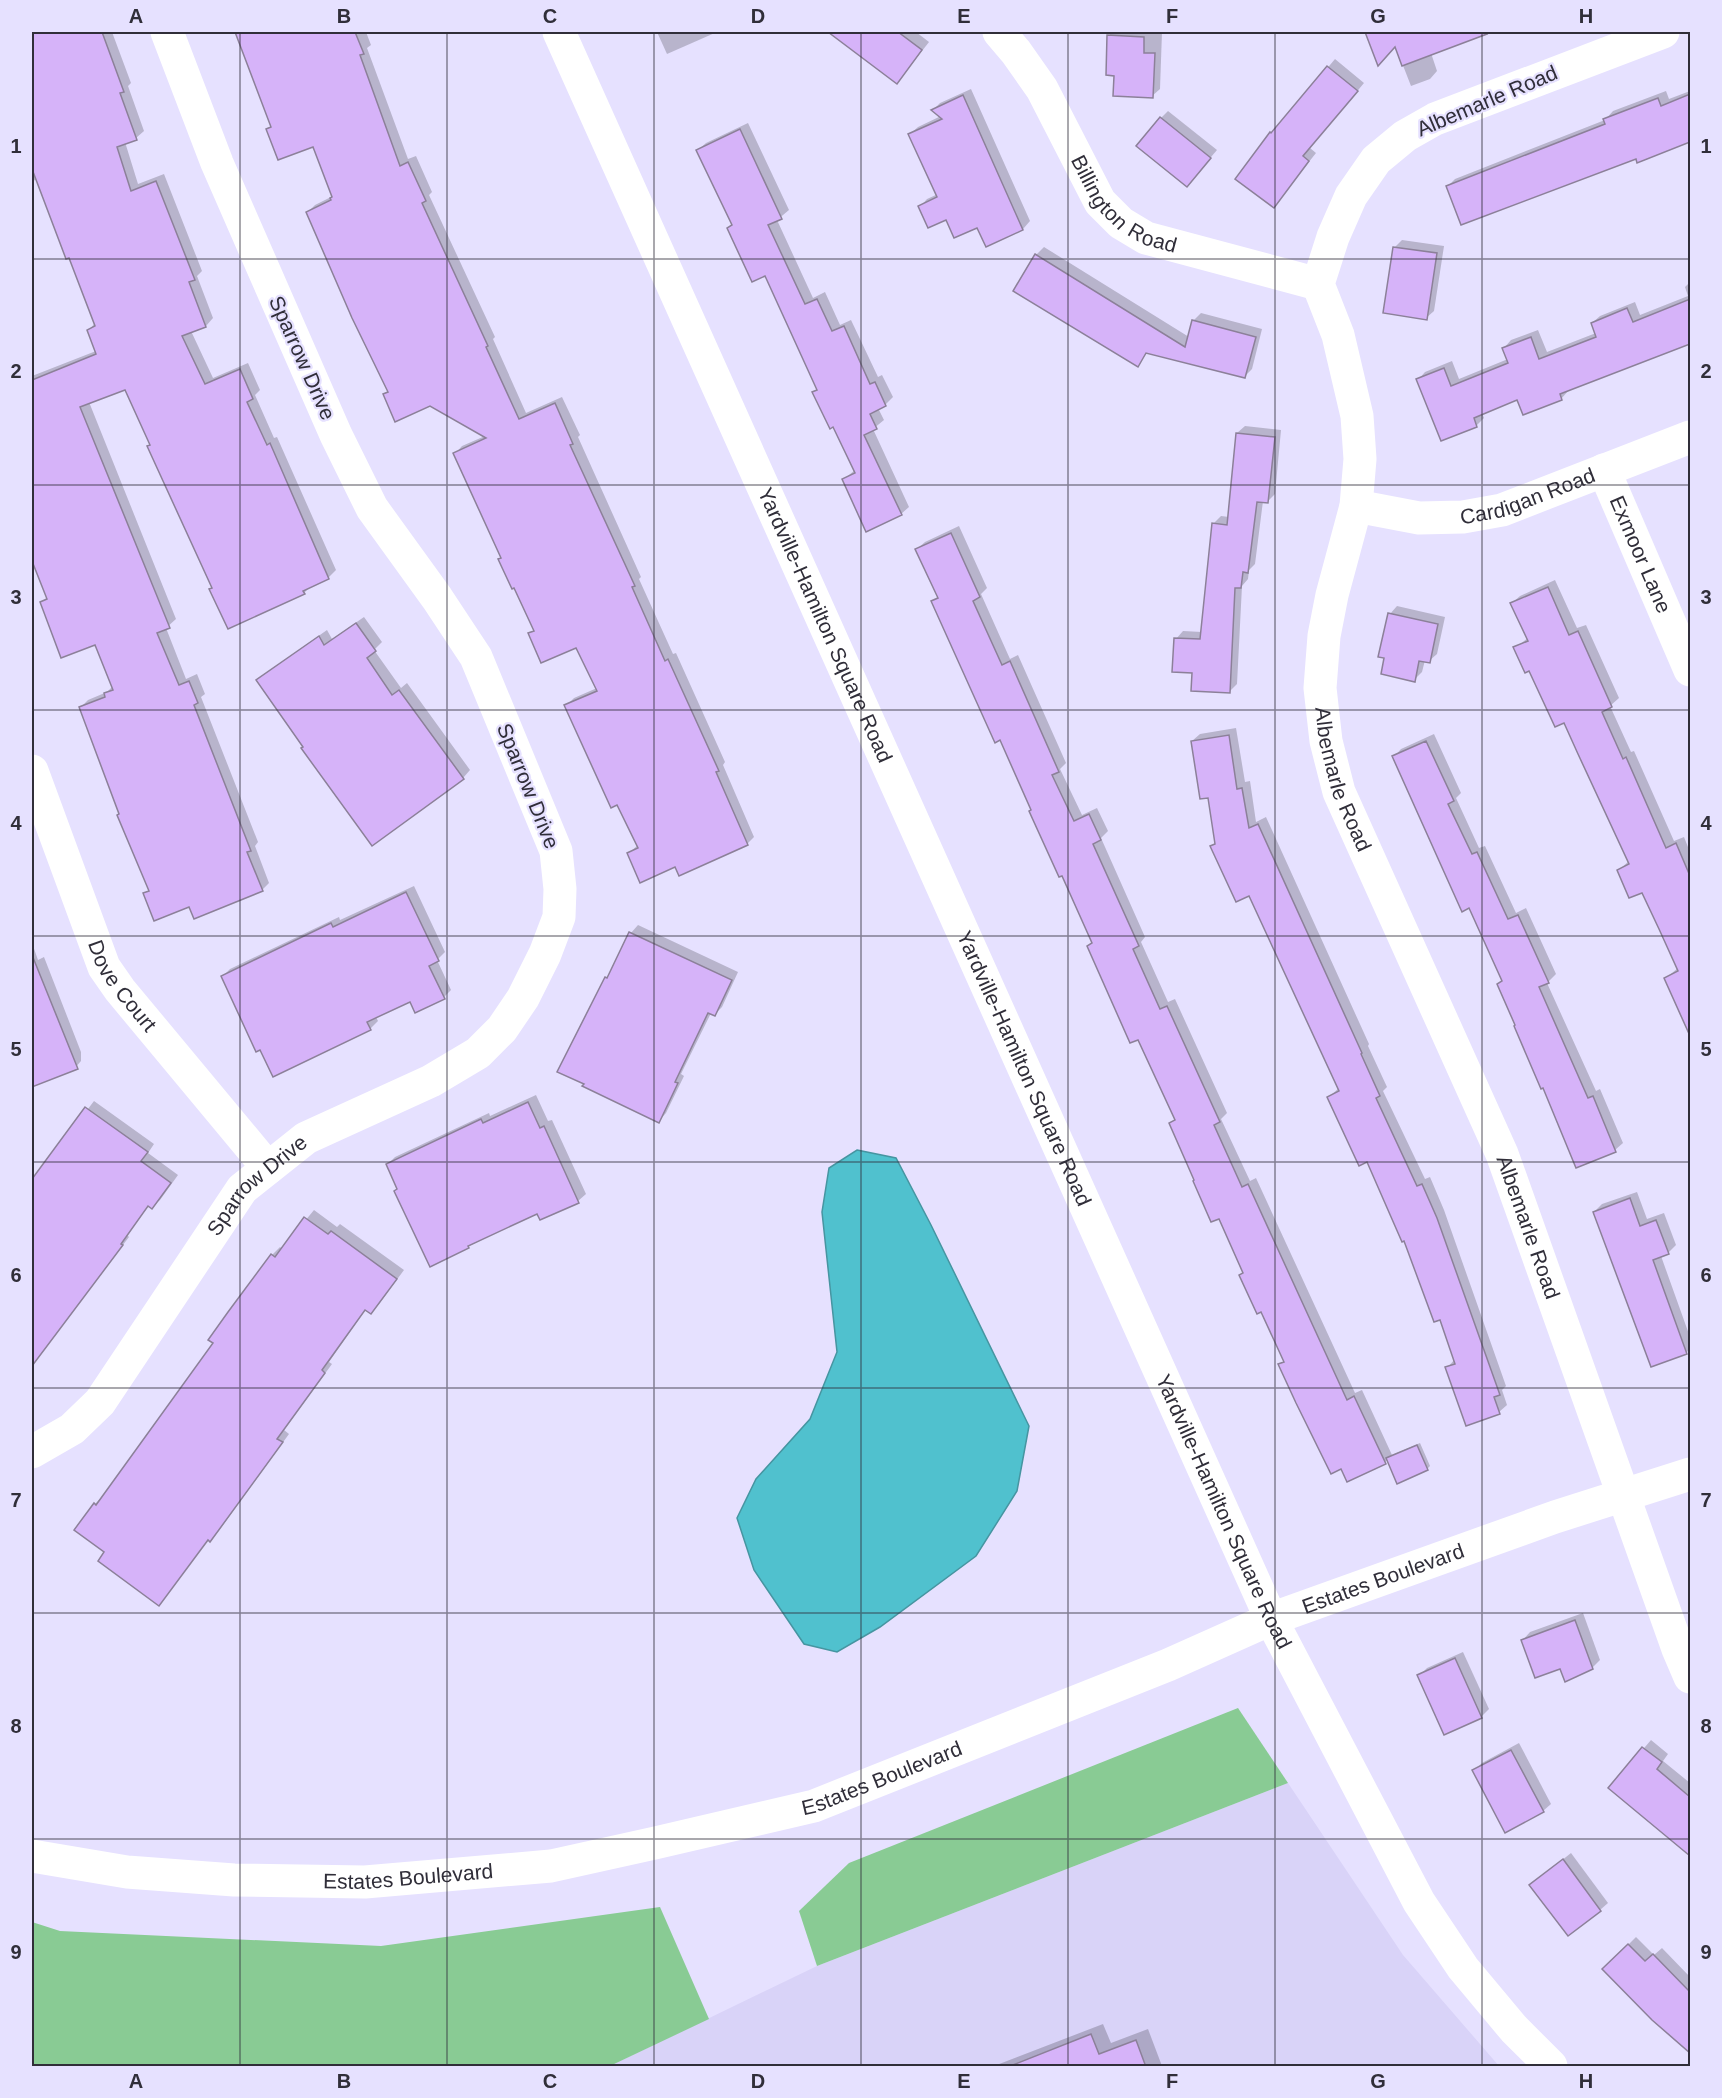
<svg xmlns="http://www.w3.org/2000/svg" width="1722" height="2098" viewBox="0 0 1722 2098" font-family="Arial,sans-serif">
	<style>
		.built { fill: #d9d3f8 }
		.forest { fill: #89cb94 }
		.water { fill: #50c1ce; stroke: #4695a1; stroke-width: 1.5 }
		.shadow { fill: #0003 }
		.building { fill: #d6b3f9; stroke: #8c8099; stroke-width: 1.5 }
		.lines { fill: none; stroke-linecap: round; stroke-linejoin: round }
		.minor { stroke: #fff; stroke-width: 33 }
		.grid { fill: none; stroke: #302e39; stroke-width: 1.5; stroke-opacity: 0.55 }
		.labels { text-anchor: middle; stroke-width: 4.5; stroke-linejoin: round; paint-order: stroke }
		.street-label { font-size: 21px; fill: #302e39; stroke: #e6e1ff }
		.neatline { fill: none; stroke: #302e39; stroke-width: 2 }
		.grid-label { font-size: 20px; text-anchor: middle; font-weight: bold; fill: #302e39 }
	</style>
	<rect width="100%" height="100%" fill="#e6e1ff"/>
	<!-- built -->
	<polygon class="built" points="1288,1783 1403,1955 1499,2066 610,2066 817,1966"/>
	<!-- forest -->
	<g class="forest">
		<polygon points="1238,1708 1288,1783 817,1966 799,1911 849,1863"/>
		<polygon points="660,1907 709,2019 610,2066 32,2066 32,1922 60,1931 381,1946"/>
	</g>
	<!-- water -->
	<polygon class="water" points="857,1150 896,1158 931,1225 1029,1426 1017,1491 976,1556 880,1627 837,1652 804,1644 754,1570 737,1518 756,1479 810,1419 837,1352 822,1212 829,1168"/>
	<!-- shadow -->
	<g class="shadow">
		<polygon points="32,32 112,32 131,83 128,86 144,131 136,138 125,142 138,184 164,174 202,271 197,276 213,318 206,326 191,331 213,378 248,363 260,390 255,395 274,438 277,437 336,570 328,578 312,585 304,593 213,587 126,389 89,402 176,619 166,628 186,679 197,674 205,694 201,697 258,842 255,846 269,883 262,890 190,905 145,894 150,888 81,707 88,700 107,692 113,686 96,643 42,603 47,597 32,557 32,376 96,351 89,330 95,323 70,256 37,179 33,181 32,178"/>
		<polygon points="236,32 366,32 371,45 367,48 408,159 416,156 432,192 429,195 495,337 493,339 526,413 562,397 580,435 578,437 641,577 639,579 673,654 676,653 725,762 723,765 754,837 747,844 676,865 629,853 638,845 566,706 574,698 597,688 577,646 530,634 535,629 455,454 462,446 485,436 430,405 384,394 389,390 307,213 315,205 333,196 314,145 268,129 272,125"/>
		<polygon points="657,32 717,32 667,54"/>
		<polygon points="856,32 916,32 929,42 904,74 846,44"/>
		<polygon points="1113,32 1162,32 1160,89 1152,96 1116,74 1108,36"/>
		<polygon points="1367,32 1495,32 1431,53 1437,71 1430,79 1411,86 1395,45 1379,64"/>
		<polygon points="1335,59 1364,83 1310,148 1316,153 1274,206 1237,178 1271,133 1279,126"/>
		<polygon points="971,89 1030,221 1023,229 987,245 978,226 947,218 920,207 927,199 938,194 910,134 918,127 941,116 933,110 940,103"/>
		<polygon points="1666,91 1669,99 1690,91 1690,140 1638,161 1636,157 1448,186 1455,179 1605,120 1613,111"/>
		<polygon points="1168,111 1217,150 1194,177 1161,118"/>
		<polygon points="748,123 789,210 777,220 813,298 825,292 840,325 851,320 878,377 882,375 893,397 885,405 878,408 884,420 873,429 909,507 901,514 843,480 855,470 834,425 814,393 818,388 765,274 728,228 733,223 698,150 706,143"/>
		<polygon points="1402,240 1444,246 1434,311 1426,318 1395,247"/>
		<polygon points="1044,247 1189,337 1193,321 1201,313 1262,329 1252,369 1245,376 1148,352 1137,365 1036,255"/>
		<polygon points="1690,282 1690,343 1569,390 1561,399 1518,398 1482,413 1484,418 1476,426 1418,380 1425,372 1452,361 1459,379 1508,359 1504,348 1511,340 1538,330 1547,352 1596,333 1592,323 1600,316 1635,302 1640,315 1688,296 1685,287"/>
		<polygon points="1245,426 1281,430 1275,494 1267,502 1263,501 1255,564 1249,570 1248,579 1242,586 1237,684 1229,692 1193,671 1176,639 1183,631 1202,632 1213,524 1221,516 1229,517 1237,433"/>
		<polygon points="959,526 987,588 981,594 1010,659 1018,655 1066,763 1060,769 1082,815 1097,808 1108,831 1101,838 1145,937 1141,942 1168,1002 1175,999 1227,1113 1221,1119 1250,1181 1256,1178 1355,1393 1362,1390 1392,1455 1420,1443 1430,1466 1427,1469 1388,1459 1385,1462 1342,1467 1280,1365 1285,1360 1220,1217 1196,1180 1171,1123 1176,1119 1139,1038 1088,946 1093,941 1063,874 1001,738 933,602 938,596 917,549 925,542"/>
		<polygon points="1555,580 1577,628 1586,625 1619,698 1610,706 1631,752 1634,751 1674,841 1684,837 1690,852 1690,995 1676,1001 1666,978 1678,968 1643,891 1619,870 1629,861 1565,721 1515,648 1528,638 1512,603 1520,596"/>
		<polygon points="1397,606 1445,617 1437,654 1429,661 1425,660 1422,672 1414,680 1390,614"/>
		<polygon points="364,617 382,642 374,650 401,688 407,683 470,770 463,778 305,747 258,680 266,673 327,630 332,639"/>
		<polygon points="1236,728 1245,782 1250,781 1256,822 1266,817 1369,1044 1368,1046 1387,1087 1383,1091 1425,1179 1430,1177 1444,1210 1506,1386 1502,1390 1507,1405 1499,1412 1447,1368 1455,1359 1440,1318 1368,1160 1329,1097 1339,1088 1250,894 1212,846 1217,842 1209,796 1192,741 1200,734"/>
		<polygon points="1434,734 1461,793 1456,798 1479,848 1485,846 1516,913 1526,908 1556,974 1547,983 1596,1091 1600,1089 1623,1143 1615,1150 1499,984 1503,980 1469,907 1394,757 1401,749"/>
		<polygon points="414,886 445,952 437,960 451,990 444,997 411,1000 376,1017 378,1021 370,1029 223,976 230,969 339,917 340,920"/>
		<polygon points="638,925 738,972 722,1007 715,1014 711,1013 681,1074 684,1076 666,1113 659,1121 606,978 612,972 631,933"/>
		<polygon points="32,943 38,960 44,957 81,1052 81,1061 74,1069 32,1085"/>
		<polygon points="536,1095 548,1121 552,1120 586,1194 578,1201 541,1218 538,1212 431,1265 387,1165 395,1157 489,1113 490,1116"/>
		<polygon points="94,1101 154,1144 148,1153 178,1175 160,1200 152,1207 149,1205 127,1235 129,1237 34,1362 32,1360 32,1183"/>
		<polygon points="1637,1192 1647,1219 1664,1213 1676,1245 1668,1253 1661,1256 1690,1337 1690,1349 1686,1353 1594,1212 1602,1204"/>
		<polygon points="314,1210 337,1227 340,1224 404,1270 379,1304 371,1312 366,1309 329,1362 332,1364 284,1430 289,1434 218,1532 209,1539 159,1604 106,1552 95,1504 103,1496 216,1343 272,1255 280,1247 282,1249"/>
		<polygon points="1583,1613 1600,1660 1592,1668 1561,1667 1523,1640 1530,1632"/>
		<polygon points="1463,1652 1489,1709 1481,1717 1419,1676 1427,1668"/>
		<polygon points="1651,1740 1668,1754 1663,1761 1690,1783 1690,1842 1683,1848 1610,1788"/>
		<polygon points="1519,1743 1551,1804 1543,1811 1474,1771 1482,1763"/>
		<polygon points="1571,1853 1608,1903 1600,1910 1531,1885"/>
		<polygon points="1636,1937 1654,1955 1662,1948 1690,1977 1690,2051 1653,2019 1604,1969"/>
		<polygon points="1103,2024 1111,2043 1148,2029 1162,2066 994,2066"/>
	</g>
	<!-- building -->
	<g class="building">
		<polygon points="32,32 102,32 124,92 120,93 137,140 117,147 131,191 156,181 195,280 189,282 206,327 182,336 205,384 240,369 253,399 247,402 267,445 270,443 329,579 303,591 305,594 228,629 209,589 212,588 147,446 150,445 125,390 80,407 170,628 157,633 179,685 189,681 198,703 194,705 251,851 247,852 263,891 194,919 189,907 154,921 143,893 149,891 117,815 119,814 79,707 105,697 104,693 113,690 95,645 61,658 40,602 47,599 32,561 32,380 96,354 87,330 95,326 69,258 66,259 32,169"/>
		<polygon points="235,32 355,32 364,54 360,55 400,166 408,162 426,201 422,203 488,346 486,347 519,419 555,403 573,444 570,445 635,586 632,587 665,661 668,659 719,771 716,772 748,845 679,876 675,867 640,883 627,853 638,848 617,805 611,808 564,705 597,691 576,648 541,663 528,633 534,631 514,588 512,589 498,559 501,558 453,453 486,438 430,406 395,422 383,394 388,392 352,318 306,212 331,200 330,198 332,197 313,147 278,160 266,129 271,127"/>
		<polygon points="828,32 898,32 922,50 897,84"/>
		<polygon points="1365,32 1486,32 1487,34 1402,66 1395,47 1378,66"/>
		<polygon points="1107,35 1144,37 1144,53 1155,53 1153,98 1113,96 1114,76 1106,75"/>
		<polygon points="1327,66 1358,91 1303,156 1309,161 1274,208 1235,179 1270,132 1271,133"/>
		<polygon points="1690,94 1690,142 1637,163 1636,159 1461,225 1446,186 1605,124 1603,119 1658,98 1661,106"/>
		<polygon points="963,95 1023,230 986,247 977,228 954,238 946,220 928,228 918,206 937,197 908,134 942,119 931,110"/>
		<polygon points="1160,117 1211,158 1187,187 1136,146"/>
		<polygon points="740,129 782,219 768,225 805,304 817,299 832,331 844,326 870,384 875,382 886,406 870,414 877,429 864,435 902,515 866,532 842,479 855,473 833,427 830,429 812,392 817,390 765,276 752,282 727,228 732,225 696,150"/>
		<polygon points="1393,247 1437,253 1427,320 1383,313"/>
		<polygon points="1035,254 1185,347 1192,320 1256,337 1245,378 1146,353 1138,367 1013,291"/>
		<polygon points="1690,299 1690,344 1560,394 1562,400 1523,415 1517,400 1474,418 1477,427 1441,441 1416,379 1444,368 1451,386 1508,363 1502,348 1531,337 1539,359 1596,337 1591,323 1627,308 1633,322"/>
		<polygon points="1236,433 1275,437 1268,503 1257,502 1248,573 1243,572 1241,588 1235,588 1230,693 1191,691 1192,673 1172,672 1174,638 1200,639 1212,523 1227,525"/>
		<polygon points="951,533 980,597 973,601 1002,665 1010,661 1059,772 1052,775 1074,821 1089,814 1101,840 1093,844 1139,946 1133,949 1160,1009 1167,1006 1220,1122 1214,1125 1242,1187 1248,1184 1347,1400 1354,1396 1386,1464 1347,1482 1341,1469 1331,1474 1296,1403 1278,1364 1284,1362 1261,1312 1257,1314 1239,1275 1243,1273 1219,1219 1211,1222 1193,1181 1194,1180 1169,1123 1175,1120 1138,1040 1130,1043 1087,946 1092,943 1062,876 1059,877 1029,811 1031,810 1000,740 995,743 931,601 938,598 915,549"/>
		<polygon points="1548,587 1569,635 1578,631 1612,707 1602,712 1623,759 1626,757 1666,848 1676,843 1690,876 1690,1036 1664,978 1678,971 1659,929 1642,893 1629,898 1617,870 1629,864 1578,754 1564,723 1555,727 1529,671 1525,673 1513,647 1528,641 1510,603"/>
		<polygon points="1388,613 1438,624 1430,663 1419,661 1415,682 1381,674 1384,658 1378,657"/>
		<polygon points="356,623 376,651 367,658 392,695 399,690 464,779 372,846 301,748 303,747 256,680 319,636 324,645"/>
		<polygon points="1229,735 1237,789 1242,788 1249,828 1258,824 1362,1053 1361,1054 1380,1096 1376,1098 1417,1186 1422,1184 1437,1218 1500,1395 1494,1397 1500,1414 1466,1426 1445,1367 1455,1364 1440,1320 1434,1322 1404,1241 1402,1242 1367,1162 1359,1166 1327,1097 1339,1091 1249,896 1236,902 1210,846 1215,844 1208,798 1200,799 1191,741"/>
		<polygon points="1426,741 1454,801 1448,804 1472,854 1477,852 1508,919 1518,915 1549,983 1539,987 1588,1098 1593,1096 1616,1152 1576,1168 1543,1088 1541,1089 1514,1026 1515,1025 1497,984 1502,981 1469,908 1462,912 1392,756"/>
		<polygon points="406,892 439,961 429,966 445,999 415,1013 410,1002 367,1022 371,1030 273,1077 260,1050 256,1052 221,976 331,923 333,927"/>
		<polygon points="629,932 732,980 715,1016 708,1013 675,1082 678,1083 659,1123 582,1086 584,1084 557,1072 605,977 607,978"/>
		<polygon points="32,955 78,1069 32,1087"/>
		<polygon points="528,1102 540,1128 544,1126 579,1203 540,1220 537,1214 468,1246 469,1248 430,1267 394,1191 397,1189 386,1164 481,1119 483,1123"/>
		<polygon points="85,1107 148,1152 141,1161 171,1183 152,1209 148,1206 121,1244 123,1245 32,1366 32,1179"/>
		<polygon points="1630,1198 1640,1226 1656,1220 1669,1254 1653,1260 1687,1354 1651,1367 1593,1212"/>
		<polygon points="304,1217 328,1234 331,1231 397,1279 371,1314 365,1310 322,1370 325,1373 277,1439 283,1442 210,1542 208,1540 159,1606 98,1561 104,1552 74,1530 94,1503 96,1505 213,1343 208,1340 228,1312 271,1254 275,1257"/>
		<polygon points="1417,1445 1428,1470 1397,1484 1386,1458"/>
		<polygon points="1575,1620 1593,1669 1565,1682 1560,1669 1535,1678 1521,1640"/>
		<polygon points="1455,1658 1482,1718 1444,1735 1417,1675"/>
		<polygon points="1642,1747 1662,1762 1657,1769 1690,1797 1690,1856 1608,1788"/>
		<polygon points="1511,1750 1544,1812 1505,1833 1472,1770"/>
		<polygon points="1563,1859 1601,1911 1568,1936 1529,1885"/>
		<polygon points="1628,1944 1645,1961 1653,1954 1690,1992 1690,2053 1652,2020 1602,1969"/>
		<polygon points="1091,2034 1099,2054 1136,2040 1146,2067 1014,2067 1013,2065"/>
	</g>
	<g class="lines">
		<!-- minor -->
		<g class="minor">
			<path id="s1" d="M559 32 1271 1619 1419 1902 1463 1968 1514 2029 1551 2066"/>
			<path id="s2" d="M999 32 1016 52 1042 89 1100 202 1121 223 1146 238 1318 284"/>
			<path id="s3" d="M1663 32 1435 119 1405 136 1376 160 1351 196 1333 237 1318 284 1338 335 1357 416 1360 459 1356 506 1332 595 1324 636 1320 688 1326 741 1339 792 1502 1154 1678 1649 1690 1677"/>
			<path id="s4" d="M1604 470 1690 670"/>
			<path id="s5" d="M1356 506 1419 518 1463 517 1502 510 1690 437"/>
			<path id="s6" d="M32 771 104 967 120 990 268 1168"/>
			<path id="s7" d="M32 1452 72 1429 100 1402 242 1189 306 1138 431 1081 478 1053 502 1029 523 998 545 954 559 917 560 889 556 851 476 657 437 598 372 508 336 435 217 163 167 32"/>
			<path id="s8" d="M32 1856 127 1872 234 1880 365 1882 551 1866 655 1843 814 1806 1168 1665 1271 1619 1555 1517 1690 1474"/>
		</g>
	</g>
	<!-- grid -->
	<path class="grid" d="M240 32V2066M447 32V2066M654 32V2066M861 32V2066M1068 32V2066M1275 32V2066M1482 32V2066M32 259H1690M32 485H1690M32 710H1690M32 936H1690M32 1162H1690M32 1388H1690M32 1613H1690M32 1839H1690"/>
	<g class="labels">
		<!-- street labels -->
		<g class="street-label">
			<text transform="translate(1487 101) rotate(-23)" y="7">Albemarle Road</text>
			<text dy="7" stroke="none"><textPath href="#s2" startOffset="218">Billington Road</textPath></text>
			<text transform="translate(302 358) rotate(66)" y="7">Sparrow Drive</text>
			<text dy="7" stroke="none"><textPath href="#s5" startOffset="176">Cardigan Road</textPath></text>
			<text dy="7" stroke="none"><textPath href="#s4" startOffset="92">Exmoor Lane</textPath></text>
			<text dy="7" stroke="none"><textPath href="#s1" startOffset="650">Yardville-Hamilton Square Road</textPath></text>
			<text dy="7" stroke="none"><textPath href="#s3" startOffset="963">Albemarle Road</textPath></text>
			<text transform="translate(528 786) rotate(68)" y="7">Sparrow Drive</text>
			<text dy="7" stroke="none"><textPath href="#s6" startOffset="234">Dove Court</textPath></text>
			<text dy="7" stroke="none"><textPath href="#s1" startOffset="1136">Yardville-Hamilton Square Road</textPath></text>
			<text dy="7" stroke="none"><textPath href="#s7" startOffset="354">Sparrow Drive</textPath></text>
			<text dy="7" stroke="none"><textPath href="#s3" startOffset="1449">Albemarle Road</textPath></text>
			<text dy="7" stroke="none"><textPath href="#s1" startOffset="1622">Yardville-Hamilton Square Road</textPath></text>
			<text dy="7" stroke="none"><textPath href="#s8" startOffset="1404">Estates Boulevard</textPath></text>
			<text dy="7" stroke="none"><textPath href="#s8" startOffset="864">Estates Boulevard</textPath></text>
			<text dy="7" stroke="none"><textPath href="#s8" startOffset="378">Estates Boulevard</textPath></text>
		</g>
	</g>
	<!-- border -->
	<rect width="1722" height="2098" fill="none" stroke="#e6e1ff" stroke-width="66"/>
	<rect x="33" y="33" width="1656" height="2032" class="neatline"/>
	<g class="grid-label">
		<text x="136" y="23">A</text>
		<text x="344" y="23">B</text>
		<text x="550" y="23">C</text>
		<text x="758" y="23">D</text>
		<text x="964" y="23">E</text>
		<text x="1172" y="23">F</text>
		<text x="1378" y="23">G</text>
		<text x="1586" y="23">H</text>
		<text x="16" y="153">1</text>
		<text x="1706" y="153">1</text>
		<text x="16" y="378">2</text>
		<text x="1706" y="378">2</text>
		<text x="16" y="604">3</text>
		<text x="1706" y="604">3</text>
		<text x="16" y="830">4</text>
		<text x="1706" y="830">4</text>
		<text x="16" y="1056">5</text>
		<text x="1706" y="1056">5</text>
		<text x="16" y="1282">6</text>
		<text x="1706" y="1282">6</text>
		<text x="16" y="1507">7</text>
		<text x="1706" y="1507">7</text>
		<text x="16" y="1733">8</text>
		<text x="1706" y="1733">8</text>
		<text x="16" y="1959">9</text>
		<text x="1706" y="1959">9</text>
		<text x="136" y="2088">A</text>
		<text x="344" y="2088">B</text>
		<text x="550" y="2088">C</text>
		<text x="758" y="2088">D</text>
		<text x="964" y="2088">E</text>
		<text x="1172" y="2088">F</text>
		<text x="1378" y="2088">G</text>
		<text x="1586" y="2088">H</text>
	</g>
</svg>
